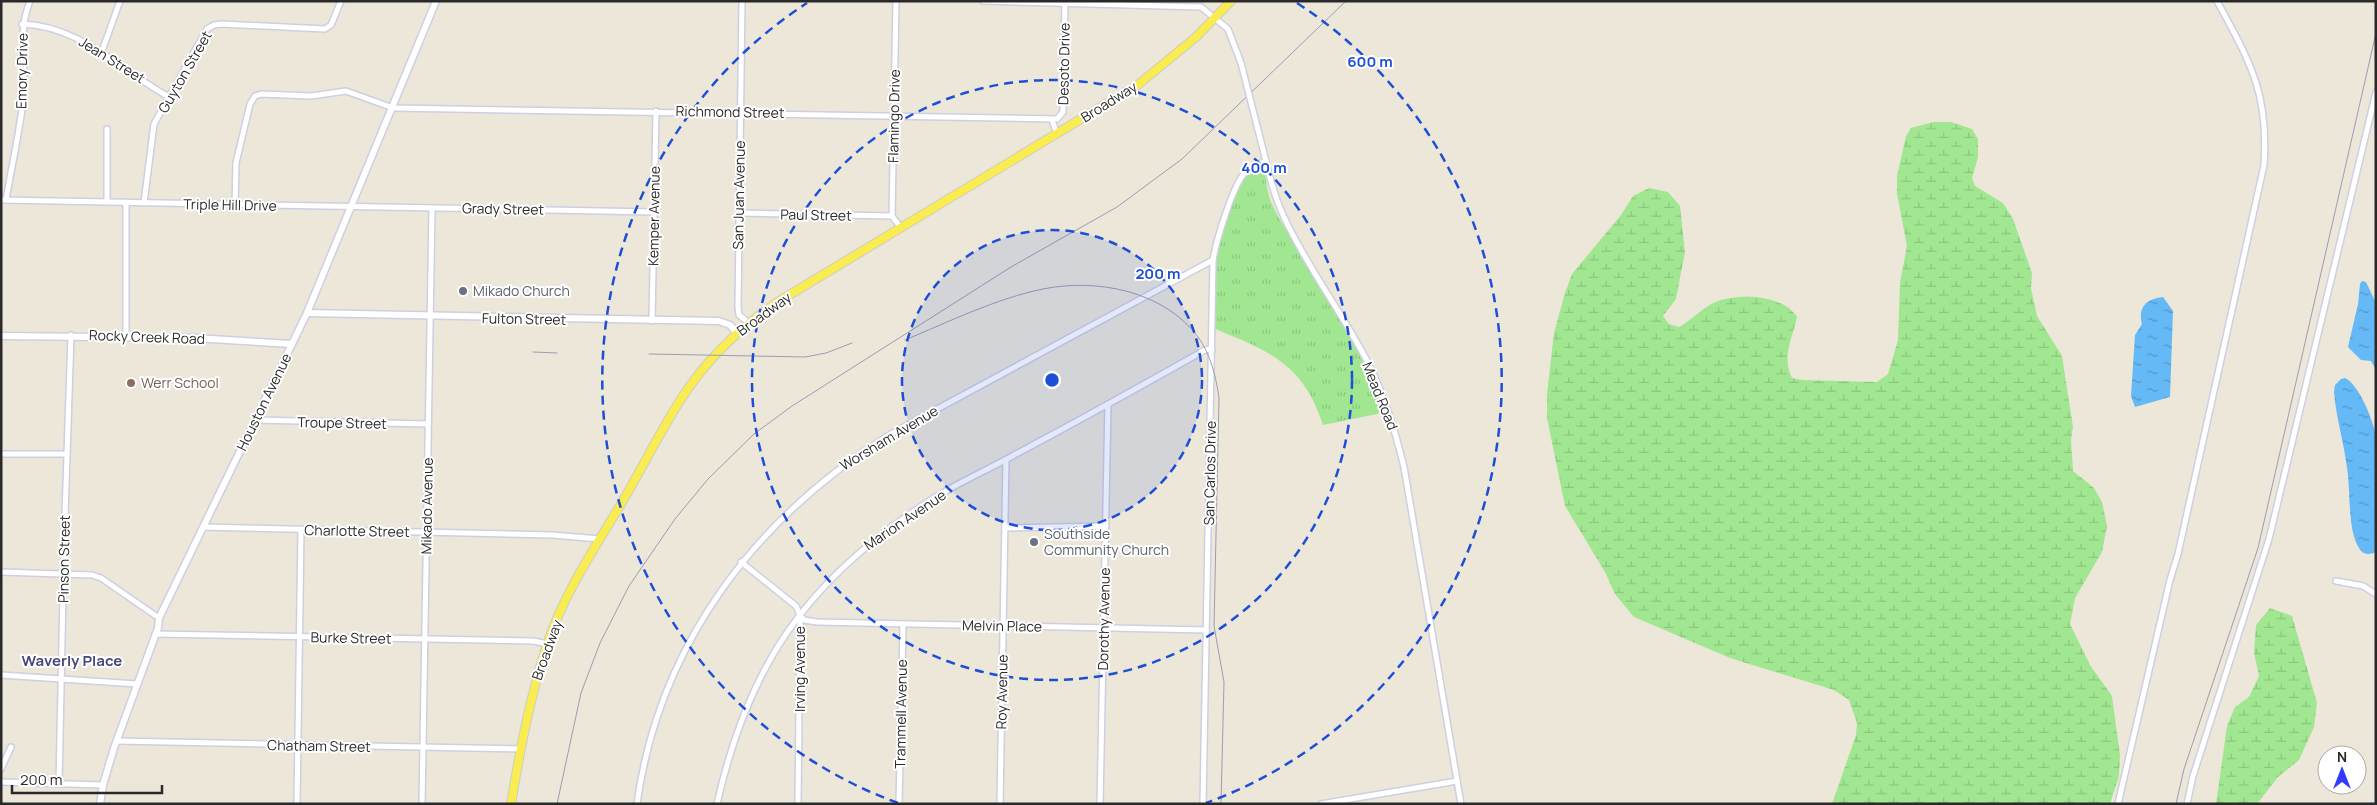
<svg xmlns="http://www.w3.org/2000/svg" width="2377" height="805" viewBox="0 0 2377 805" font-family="Manrope,sans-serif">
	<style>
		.wetland { fill: url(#wetland-marsh) }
		.park { fill: url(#park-tufts) }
		.water { fill: url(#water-ripples) }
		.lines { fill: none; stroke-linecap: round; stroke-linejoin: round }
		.minor-casing { stroke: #cecfe3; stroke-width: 8 }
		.tertiary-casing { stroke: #cecfe3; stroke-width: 9 }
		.primary-casing { stroke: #ccc; stroke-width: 10 }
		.minor { stroke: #fff; stroke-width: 5 }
		.tertiary { stroke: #fff; stroke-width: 6 }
		.primary { stroke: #f9ec51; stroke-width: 8 }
		.rail { stroke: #9c9cb5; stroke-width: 1 }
		.minor-bridge-casing { stroke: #cecfe3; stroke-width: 8; stroke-linecap: butt }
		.minor-bridge { stroke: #fff; stroke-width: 5 }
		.ring { fill: none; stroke: #1d4ed8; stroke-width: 2.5; stroke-dasharray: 9 6 }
		.worship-dot { fill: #6b7280; stroke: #fff; stroke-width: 2 }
		.education-dot { fill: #8d6e63; stroke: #fff; stroke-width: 2 }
		.labels { text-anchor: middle; stroke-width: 4; stroke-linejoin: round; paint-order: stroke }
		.street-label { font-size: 14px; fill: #292929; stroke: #fff }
		.worship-label { font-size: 14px; fill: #5b616d; stroke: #fff; text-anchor: start }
		.education-label { font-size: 14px; fill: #785e54; stroke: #fff; text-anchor: start }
		.neighbourhood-label { font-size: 15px; font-weight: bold; fill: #46487c; stroke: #fff }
		.centre { fill: #1d4ed8; stroke: #fff; stroke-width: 2.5 }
		.ring-label { font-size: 15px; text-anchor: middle; font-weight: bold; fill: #1d4ed8; stroke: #fff; stroke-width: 4; stroke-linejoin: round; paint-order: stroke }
	</style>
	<defs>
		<pattern id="wetland-marsh" width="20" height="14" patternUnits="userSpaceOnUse" patternTransform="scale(1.25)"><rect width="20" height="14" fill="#a1e791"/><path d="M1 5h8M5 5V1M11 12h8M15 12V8" fill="none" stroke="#8bc67d"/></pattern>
		<pattern id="park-tufts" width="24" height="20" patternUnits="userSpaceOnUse" patternTransform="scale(1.25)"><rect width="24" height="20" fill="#a1e791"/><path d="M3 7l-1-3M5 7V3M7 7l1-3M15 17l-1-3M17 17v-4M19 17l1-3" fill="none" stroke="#8bc67d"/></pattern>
		<pattern id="water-ripples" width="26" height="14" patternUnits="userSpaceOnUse" patternTransform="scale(1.25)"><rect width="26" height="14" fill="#64b9f6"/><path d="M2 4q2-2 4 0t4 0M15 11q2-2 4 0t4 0" fill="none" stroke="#5296c7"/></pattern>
	</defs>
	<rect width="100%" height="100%" fill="#ece7d9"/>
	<!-- wetland -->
	<g class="wetland">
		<path d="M1933 122H1951L1972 129 1978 139V157L1972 178 1975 186 2003 203 2013 219 2032 273 2031 288 2037 316 2062 356 2073 427 2071 440 2073 471 2094 488 2102 502 2107 526 2102 552 2075 598 2070 624 2090 665 2112 696 2120 756 2119 776 2110 804H1832L1856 735 1857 723 1849 700 1834 690 1730 658 1634 617 1615 594 1605 572 1565 506 1547 418V394L1554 333 1565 293 1572 274 1621 215 1633 196 1649 188 1668 192 1680 206 1685 252 1676 299 1663 316 1669 324 1679 327C1692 320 1704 306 1718 301 1740 293 1784 295 1797 317 1793 337 1781 357 1792 378L1802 380 1877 382 1888 374 1898 340 1900 283 1907 246 1897 194V176L1906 136 1911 128Z"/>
		<polygon points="2270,608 2292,616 2317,703 2314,727 2299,760 2278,777 2257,804 2216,804 2227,726 2235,707 2249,697 2259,676 2254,653 2256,625"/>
	</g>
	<!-- park -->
	<path class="park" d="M1263 161C1266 174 1266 190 1271 202 1283 229 1302 252 1317 277 1343 320 1370 364 1382 413L1323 425C1303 363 1269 351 1213 328L1214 258 1218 242 1240 180 1251 167Z"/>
	<!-- water -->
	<g class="water">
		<polygon points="2362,281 2366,282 2376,303 2376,370 2371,361 2361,360 2348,347 2358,304 2360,284"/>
		<path d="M2163 297 2173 311 2170 397 2135 407 2131 396 2135 335 2142 324C2138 307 2146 299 2163 297Z"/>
		<path d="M2345 378C2359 384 2374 422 2376 437 2377 475 2376 515 2376 552 2369 555 2363 555 2359 548 2347 529 2351 491 2347 468 2344 443 2336 417 2334 392L2335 385 2341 379Z"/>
	</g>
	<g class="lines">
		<defs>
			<g id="minor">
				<polyline points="742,1 738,307 739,315 749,323"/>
				<polyline points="896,1 892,216 901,228"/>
				<polyline points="983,1 1201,7 1228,29 1241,63"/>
				<path d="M22 24C81 26 120 70 169 97"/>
				<polyline points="102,51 120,1"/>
				<polyline points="1052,120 1057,134"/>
				<polyline points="107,129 107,202"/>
				<path d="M1258 130C1266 159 1271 190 1284 217 1307 267 1341 311 1366 359 1384 393 1395 430 1404 467L1461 804"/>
				<polyline points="1,200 654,212"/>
				<path d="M6 200C11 170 18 139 22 109 28 73 16 35 30 1"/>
				<polyline points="144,203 154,124 207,29 214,25 221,24 325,29 331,25 341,1"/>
				<polyline points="235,205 236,163 250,104 255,96 261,94 311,96 346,91 393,108 1057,119 1063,112 1065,1"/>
				<polyline points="739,213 892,216"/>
				<polyline points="652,321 656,111"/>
				<polyline points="126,336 126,202"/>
				<polyline points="255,420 428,424"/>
				<polyline points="1,454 67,454"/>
				<polyline points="203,527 552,535 600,539"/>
				<polyline points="1005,528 1106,526"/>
				<polyline points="741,562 796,606 800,615 798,804"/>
				<polyline points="1,572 92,575 101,578 159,618"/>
				<polyline points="2336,581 2363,586 2376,594"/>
				<polyline points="800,615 804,620 817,622 1206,630"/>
				<polyline points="155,634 533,641 548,644"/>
				<polyline points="1,675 137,684"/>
				<polyline points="117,741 520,749"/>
				<polyline points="1,769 11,747"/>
				<polyline points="1,782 103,785"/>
				<polyline points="59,784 64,545 71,335"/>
				<polyline points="297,804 301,530"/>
				<polyline points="422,804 432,208"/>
				<path d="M637 804C659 644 756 517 891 434L1213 260"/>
				<path d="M717 804C748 666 805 583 923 505 952 485 986 471 1016 454 1080 420 1143 385 1205 350L1212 349"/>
				<polyline points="899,804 903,624"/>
				<polyline points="1000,804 1006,460"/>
				<polyline points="1100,804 1108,404"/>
				<path d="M1203 804 1213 260C1216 241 1232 189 1243 175 1248 168 1258 164 1266 161"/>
				<polyline points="1321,804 1457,781"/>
				<path d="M2118 804 2170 580 2178 554 2264 165C2269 93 2250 62 2217 1"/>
				<polyline points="2187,804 2193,776 2269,539 2376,92"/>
			</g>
			<g id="tertiary">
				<polyline points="307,313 719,321 730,325 737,333"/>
				<polyline points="1,336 194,338 292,344"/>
				<polyline points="100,804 103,785 114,748 158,628 159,618 307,313 436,1"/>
			</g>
			<path id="primary" d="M511 804C520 750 530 697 547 645 563 595 594 549 621 504 642 469 660 431 683 396 707 359 740 328 776 303L1139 84 1196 37 1231 1"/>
		</defs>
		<!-- minor casing -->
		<use href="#minor" class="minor-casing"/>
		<!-- tertiary casing -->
		<use href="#tertiary" class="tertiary-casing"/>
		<!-- primary casing -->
		<use href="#primary" class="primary-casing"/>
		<!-- minor -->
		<use href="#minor" class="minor"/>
		<!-- tertiary -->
		<use href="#tertiary" class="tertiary"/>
		<!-- primary -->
		<use href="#primary" class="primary"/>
		<!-- rail -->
		<g class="rail">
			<path d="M905 340C948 322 998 298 1043 289 1097 278 1164 291 1198 337 1211 355 1216 377 1219 398L1214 626 1224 682 1221 804"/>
			<polyline points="533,352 557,353"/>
			<polyline points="649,354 805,357 826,353 852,343"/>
			<polyline points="557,804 581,693 600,643 629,586 675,519 708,479 754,434 792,406 1011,267 1117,207 1182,159 1346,1"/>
			<polyline points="2176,804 2184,769 2258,548 2376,33"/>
		</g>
		<defs>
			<polyline id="minor-bridge" points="1241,63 1258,130"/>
		</defs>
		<!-- minor-bridge casing -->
		<use href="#minor-bridge" class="minor-bridge-casing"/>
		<!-- minor-bridge -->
		<use href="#minor-bridge" class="minor-bridge"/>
	</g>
	<!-- distance rings -->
	<circle cx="1052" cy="380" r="150" fill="#1d4ed8" fill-opacity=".12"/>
	<g class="ring">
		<circle cx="1052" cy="380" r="150"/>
		<circle cx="1052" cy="380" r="300"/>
		<path d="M898 803A450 450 0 0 1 807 3M1297 3A450 450 0 0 1 1206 803"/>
	</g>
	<!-- markers -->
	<g class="worship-dot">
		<circle cx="463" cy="291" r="5"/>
		<circle cx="1034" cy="542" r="5"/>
	</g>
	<circle class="education-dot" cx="131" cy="383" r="5"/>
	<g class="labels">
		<!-- street labels -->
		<g class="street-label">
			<text transform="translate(112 60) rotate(32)" y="5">Jean Street</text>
			<text transform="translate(1064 64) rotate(-89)" y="5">Desoto Drive</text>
			<text transform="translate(22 71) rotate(-89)" y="5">Emory Drive</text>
			<text transform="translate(185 72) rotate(-60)" y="5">Guyton Street</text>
			<text transform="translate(1109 102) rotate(-32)" y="5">Broadway</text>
			<text transform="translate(730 112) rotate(1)" y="5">Richmond Street</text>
			<text transform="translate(894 116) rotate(-89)" y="5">Flamingo Drive</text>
			<text transform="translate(739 195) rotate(-89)" y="5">San Juan Avenue</text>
			<text transform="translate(230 205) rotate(1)" y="5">Triple Hill Drive</text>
			<text transform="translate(503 209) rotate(1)" y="5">Grady Street</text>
			<text transform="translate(816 215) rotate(1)" y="5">Paul Street</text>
			<text transform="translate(654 216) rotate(-89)" y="5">Kemper Avenue</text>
			<text transform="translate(764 314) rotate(-36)" y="5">Broadway</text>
			<text transform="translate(524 319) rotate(1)" y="5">Fulton Street</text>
			<text transform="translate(147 337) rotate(2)" y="5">Rocky Creek Road</text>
			<text transform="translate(1380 396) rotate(68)" y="5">Mead Road</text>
			<text transform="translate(264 402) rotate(-64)" y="5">Houston Avenue</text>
			<text transform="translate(342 423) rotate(1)" y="5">Troupe Street</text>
			<text transform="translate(889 438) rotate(-31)" y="5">Worsham Avenue</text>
			<text transform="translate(1210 473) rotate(-89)" y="5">San Carlos Drive</text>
			<text transform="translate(427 506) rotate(-89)" y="5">Mikado Avenue</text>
			<text transform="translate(905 520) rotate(-34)" y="5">Marion Avenue</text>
			<text transform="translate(357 531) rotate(1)" y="5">Charlotte Street</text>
			<text transform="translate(64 559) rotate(-89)" y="5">Pinson Street</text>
			<text transform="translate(1104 619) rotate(-89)" y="5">Dorothy Avenue</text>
			<text transform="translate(1002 626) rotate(1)" y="5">Melvin Place</text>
			<text transform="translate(351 638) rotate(1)" y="5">Burke Street</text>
			<text transform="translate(547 650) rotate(-70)" y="5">Broadway</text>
			<text transform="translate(800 669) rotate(-90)" y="5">Irving Avenue</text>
			<text transform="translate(1002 692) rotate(-89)" y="5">Roy Avenue</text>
			<text transform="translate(901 714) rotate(-89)" y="5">Trammell Avenue</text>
			<text transform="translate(319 746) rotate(1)" y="5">Chatham Street</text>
		</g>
		<!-- worship labels -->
		<g class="worship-label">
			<text x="473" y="296">Mikado Church</text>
			<text x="1044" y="539">Southside<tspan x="1044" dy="16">Community Church</tspan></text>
		</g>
		<!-- education labels -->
		<g class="education-label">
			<text x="141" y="388">Werr School</text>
		</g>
		<!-- neighbourhood labels -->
		<g class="neighbourhood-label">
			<text x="72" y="666">Waverly Place</text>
		</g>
	</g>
	<circle cx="1052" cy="380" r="8" class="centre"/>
	<g class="ring-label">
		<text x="1370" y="67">600 m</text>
		<text x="1264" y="173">400 m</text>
		<text x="1158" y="279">200 m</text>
	</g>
	<!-- border -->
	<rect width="2377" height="805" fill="none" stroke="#292929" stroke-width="5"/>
	<!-- north arrow -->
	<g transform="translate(2342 770)"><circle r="24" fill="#ffffff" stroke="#a9a9a9"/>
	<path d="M0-4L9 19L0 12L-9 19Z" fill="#333aff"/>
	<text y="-8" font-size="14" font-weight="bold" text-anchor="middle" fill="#292929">N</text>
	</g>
	<!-- scale -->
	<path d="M12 785v8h150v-8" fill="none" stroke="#292929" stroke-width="2.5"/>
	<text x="20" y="785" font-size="15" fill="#292929" stroke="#ffffff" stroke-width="4" paint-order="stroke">200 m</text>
</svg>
